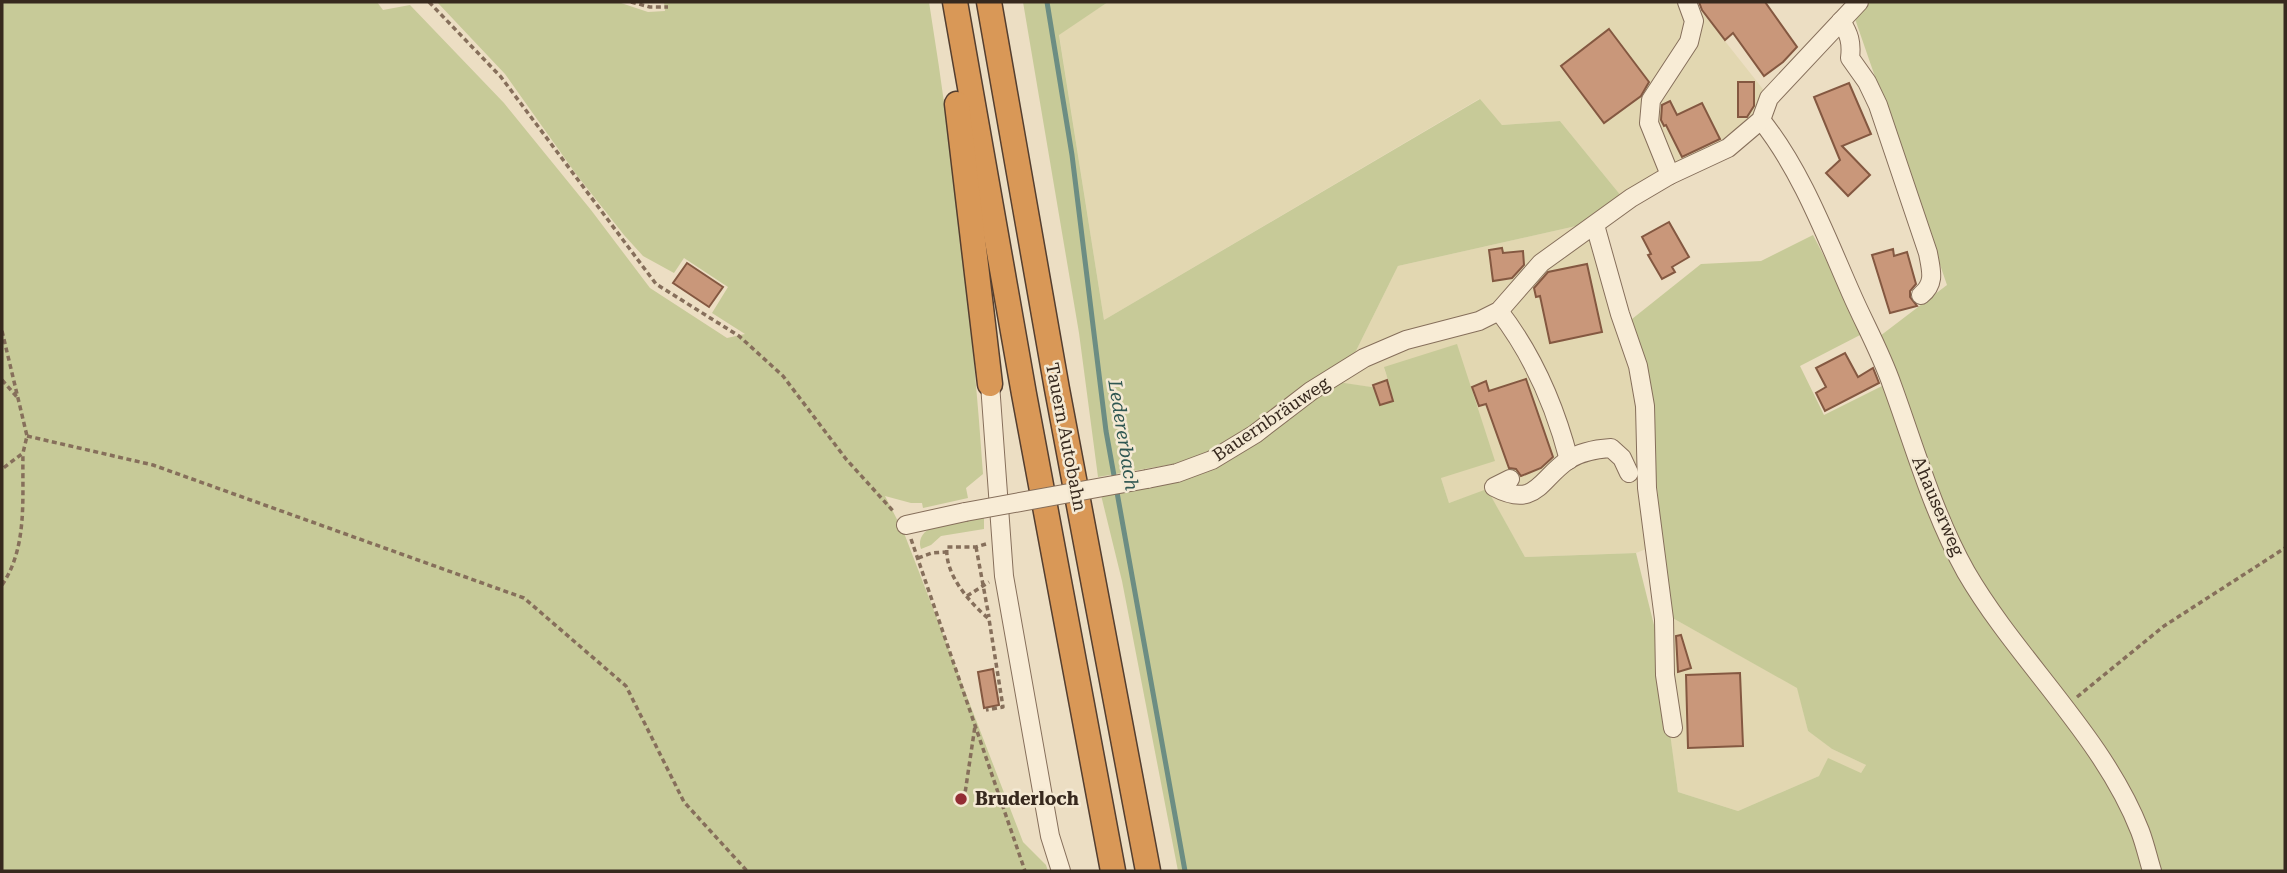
<svg xmlns="http://www.w3.org/2000/svg" width="2287" height="873" viewBox="0 0 2287 873" font-family="'Roboto Serif',serif">
	<style>
		.farmland { fill: #e2d7b1 }
		.green { fill: #c7ca98 }
		.lines { fill: none; stroke-linecap: round; stroke-linejoin: round }
		.stream { stroke: #6c8d83; stroke-width: 5 }
		.building { fill: #c9977a; stroke: #845841; stroke-width: 2 }
		.minor-casing { stroke: #866f5b; stroke-width: 20 }
		.highway-casing { stroke: #543e2f; stroke-width: 27 }
		.path { stroke: #866f5b; stroke-width: 3.5; stroke-dasharray: 5 3.5; stroke-linecap: butt }
		.minor { stroke: #f8ecd6; stroke-width: 18 }
		.highway { stroke: #d99857; stroke-width: 24 }
		.minor-bridge-casing { stroke: #866f5b; stroke-width: 20; stroke-linecap: butt }
		.minor-bridge { stroke: #f8ecd6; stroke-width: 18 }
		.poi-dot { fill: #932d33; stroke: #f4e9d3; stroke-width: 2.5 }
		.labels { text-anchor: middle; stroke-width: 5; stroke-linejoin: round; paint-order: stroke }
		.street-label { font-size: 18px; fill: #37291e; stroke: #f4e9d3 }
		.poi-label { font-size: 18px; font-weight: bold; fill: #37291e; stroke: #f4e9d3; text-anchor: start }
		.water-label { font-size: 19px; font-style: italic; fill: #2e5651; stroke: #f4e9d3 }
	</style>
	<rect width="100%" height="100%" fill="#ecdec3"/>
	<!-- farmland -->
	<g class="farmland">
		<polygon points="1108,2 1694,2 1766,93 1755,120 1723,147 1622,197 1560,121 1502,125 1479,99 1104,320 1059,34"/>
		<polygon points="1585,224 1633,369 1651,547 1636,553 1525,557 1487,490 1449,503 1441,478 1384,368 1392,391 1338,382 1352,359 1398,266"/>
		<polygon points="1669,616 1798,688 1808,731 1832,749 1866,765 1861,773 1819,776 1738,811 1678,792 1655,627"/>
	</g>
	<!-- green -->
	<g class="green">
		<path d="M2 2H377L383 10 410 5 504 103 591 210 650 288 727 338 745 334 712 313 728 287 684 258 674 273 643 256 624 235 576 174 505 74 437 2H618L648 12 665 11 664 2H929C954 158 972 316 983 474L966 488 968 498 923 508 922 503H911L885 496 904 533 1023 842 1046 865 1048 871H2Z"/>
		<polygon points="1023,2 1108,2 1059,35 1104,320 1480,99 1502,125 1560,121 1622,197 1585,224 1398,266 1352,359 1223,447 1185,462 1098,477 1079,333"/>
		<polygon points="1868,2 2285,2 2285,871 2156,871 2141,819 2001,617 1953,532 1880,336 1947,285 1854,16"/>
		<polygon points="1813,235 1864,333 1800,366 1824,415 1888,383 1937,525 2124,807 2146,871 1178,871 1122,581 1101,495 1158,486 1189,477 1338,382 1391,390 1384,367 1457,344 1495,461 1441,478 1449,503 1487,489 1525,557 1636,553 1657,637 1678,792 1738,811 1819,776 1828,758 1861,773 1866,765 1832,749 1808,731 1797,688 1669,616 1652,434 1627,323 1701,264 1761,261"/>
		<path d="M984 518V529L941 536 931 545 921 549C913 520 966 521 984 518Z"/>
	</g>
	<g class="lines">
		<!-- stream -->
		<polyline class="stream" points="1047,2 1072,155 1106,431 1185,871"/>
	</g>
	<!-- building -->
	<g class="building">
		<polygon points="1699,2 1765,2 1797,47 1783,62 1764,76 1733,33 1725,40 1702,10"/>
		<polygon points="1609,29 1649,82 1641,96 1604,123 1561,66"/>
		<polygon points="1738,82 1754,82 1754,106 1747,117 1738,117"/>
		<polygon points="1849,83 1871,134 1842,146 1870,175 1848,196 1826,173 1840,160 1814,97"/>
		<polygon points="1670,101 1677,115 1702,103 1720,139 1682,157 1666,125 1664,126 1661,120 1662,105"/>
		<polygon points="1669,222 1689,257 1672,267 1675,272 1662,279 1648,255 1651,254 1642,237"/>
		<polygon points="1502,248 1503,253 1523,251 1524,265 1512,278 1493,281 1489,250"/>
		<polygon points="1893,249 1894,256 1907,252 1916,284 1910,291 1910,297 1917,306 1890,313 1872,255"/>
		<polygon points="687,263 723,287 709,307 673,283"/>
		<polygon points="1587,264 1602,332 1550,343 1540,296 1536,297 1534,288 1548,272"/>
		<polygon points="1845,353 1858,377 1873,368 1879,383 1825,411 1816,393 1826,387 1816,368"/>
		<polygon points="1526,379 1553,457 1541,468 1521,476 1516,469 1509,468 1486,404 1479,406 1472,387 1486,381 1489,391"/>
		<polygon points="1387,380 1393,401 1380,405 1373,385"/>
		<polygon points="1681,635 1691,668 1678,672 1676,636"/>
		<polygon points="993,669 999,705 984,708 978,672"/>
		<polygon points="1740,673 1743,746 1688,748 1686,675"/>
	</g>
	<g class="lines">
		<defs>
			<g id="minor">
				<path d="M1841 21C1849 34 1852 42 1850 58L1867 82 1878 105 1928 253C1931 270 1936 283 1921 295"/>
				<path d="M1761 120C1801 170 1825 234 1851 293 1864 323 1881 353 1892 385 1915 448 1933 513 1966 572 2017 660 2103 736 2140 831 2145 844 2148 858 2152 871"/>
				<polyline points="1670,175 1649,123 1651,100 1689,42 1694,21 1687,2"/>
				<polyline points="1595,225 1620,314 1638,366 1645,406 1647,488 1664,619 1665,675 1673,728"/>
				<path d="M1499 311C1533 355 1555 406 1569 460"/>
				<polyline points="990,384 1004,576 1050,836 1061,871"/>
				<polyline points="1147,479 1177,473 1212,460 1255,434 1311,391 1364,358 1406,340 1479,321 1499,311 1541,263 1631,198 1670,175 1728,148 1761,120 1769,98 1859,2"/>
				<path d="M1510 479 1494 487C1536 509 1539 480 1568 460 1580 452 1596 449 1611 448L1622 458 1629 473"/>
				<polyline points="906,525 965,512"/>
			</g>
			<g id="highway">
				<polyline points="955,2 1024,394 1113,871"/>
				<polyline points="989,2 1057,389 1148,871"/>
				<polyline points="957,104 990,384"/>
			</g>
		</defs>
		<!-- minor casing -->
		<use href="#minor" class="minor-casing"/>
		<!-- highway casing -->
		<use href="#highway" class="highway-casing"/>
		<!-- path -->
		<g class="path">
			<polyline points="429,2 501,77 656,284 739,336 783,376 846,459 894,512"/>
			<polyline points="631,2 650,7 668,7"/>
			<polyline points="2,331 27,436 23,453 2,469"/>
			<polyline points="2,380 17,397"/>
			<polyline points="27,436 153,465 524,598 626,686 684,802 747,871"/>
			<polyline points="911,539 1025,871"/>
			<path d="M986 544 976 547H947C944 574 970 603 989 619L1003 707 986 710"/>
			<polyline points="976,547 989,617"/>
			<polyline points="918,558 932,553 946,552"/>
			<path d="M2 585C28 547 22 497 23 453"/>
			<polyline points="967,596 989,582"/>
			<polyline points="2077,697 2164,626 2285,548"/>
			<polyline points="964,800 975,726"/>
		</g>
		<!-- minor -->
		<use href="#minor" class="minor"/>
		<!-- highway -->
		<use href="#highway" class="highway"/>
		<defs>
			<polyline id="minor-bridge" points="965,512 1147,479"/>
		</defs>
		<!-- minor-bridge casing -->
		<use href="#minor-bridge" class="minor-bridge-casing"/>
		<!-- minor-bridge -->
		<use href="#minor-bridge" class="minor-bridge"/>
	</g>
	<!-- markers -->
	<circle class="poi-dot" cx="961" cy="799" r="7"/>
	<g class="labels">
		<!-- street labels -->
		<g class="street-label">
			<text transform="translate(1271 419) rotate(-34)" y="6">Bauernbräuweg</text>
			<text transform="translate(1066 437) rotate(79)" y="6">Tauern Autobahn</text>
			<text transform="translate(1938 506) rotate(67)" y="6">Ahauserweg</text>
		</g>
		<!-- poi labels -->
		<g class="poi-label">
			<text x="975" y="805">Bruderloch</text>
		</g>
		<!-- water labels -->
		<g class="water-label">
			<text transform="translate(1124 435) rotate(81)" y="7">Ledererbach</text>
		</g>
	</g>
	<!-- border -->
	<rect width="2287" height="873" fill="none" stroke="#37291e" stroke-width="7"/>
</svg>
